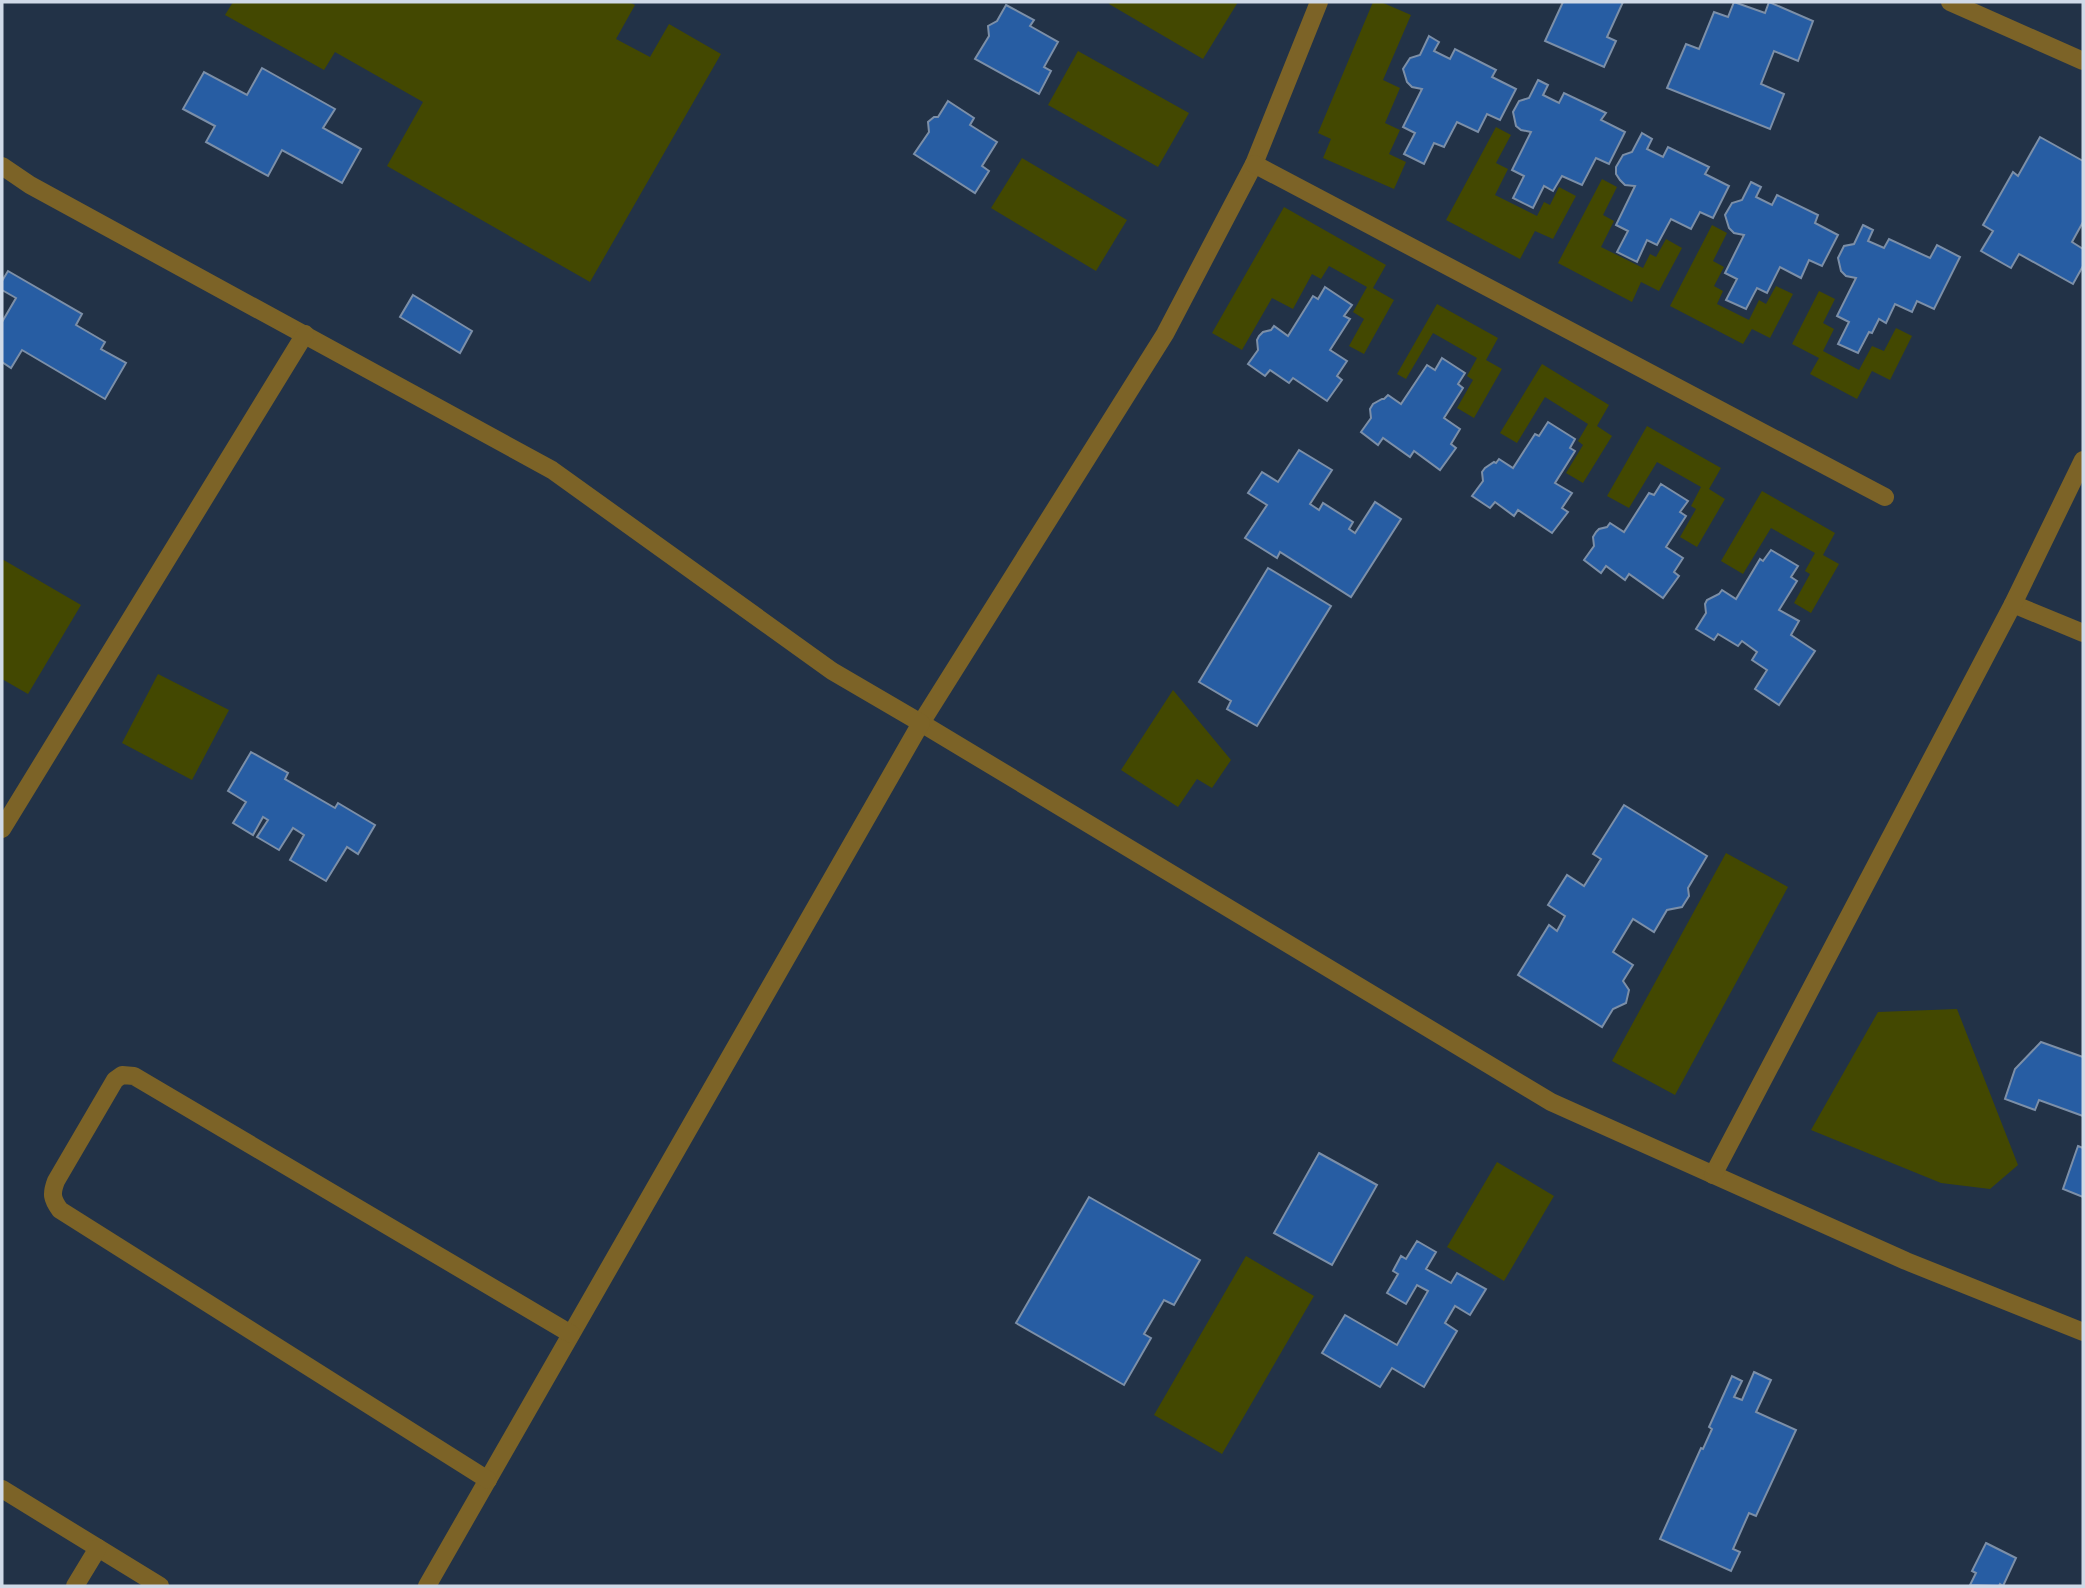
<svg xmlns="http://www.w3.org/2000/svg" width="2085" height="1588" viewBox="0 0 2085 1588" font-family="'Nunito Sans',sans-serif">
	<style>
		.grass { fill: #434801 }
		.building { fill: #275da3; stroke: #7c8fa8; stroke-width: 2 }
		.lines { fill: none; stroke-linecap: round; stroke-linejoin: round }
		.minor { stroke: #7c6327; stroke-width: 18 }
	</style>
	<rect width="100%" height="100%" fill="#223247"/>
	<!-- grass -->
	<g class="grass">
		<polygon points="233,2 629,2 635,5 616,39 650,57 669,24 721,54 590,282 387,166 423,102 335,52 324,70 225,15"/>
		<polygon points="1110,2 1238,2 1203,59 1109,4"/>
		<polygon points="1373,2 1381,2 1411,15 1383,80 1400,88 1385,123 1400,130 1389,154 1406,162 1394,189 1323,158 1331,139 1318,133"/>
		<polygon points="1078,51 1189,113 1158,167 1048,105"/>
		<polygon points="1496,127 1511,135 1496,163 1508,169 1495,195 1537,216 1544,202 1550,205 1559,187 1576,196 1553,239 1535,231 1520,259 1446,220"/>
		<polygon points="1022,158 1127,220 1096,271 991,208"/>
		<polygon points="1602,179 1617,187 1603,215 1614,221 1601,247 1643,268 1650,254 1656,257 1666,239 1682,248 1659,291 1641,282 1632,302 1558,263"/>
		<polygon points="1284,207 1386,265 1373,288 1394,300 1364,354 1349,346 1364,319 1353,312 1367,287 1329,266 1321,279 1312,274 1293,309 1272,298 1242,350 1212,333"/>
		<polygon points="1712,225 1727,233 1713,261 1724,267 1714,286 1723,291 1717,304 1749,320 1759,300 1766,304 1776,286 1793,294 1770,338 1752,329 1743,344 1670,306"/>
		<polygon points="1819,291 1835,299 1823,323 1834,329 1823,351 1859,370 1872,346 1884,351 1896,328 1912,336 1890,380 1872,371 1857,399 1810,374 1819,358 1792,344"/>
		<polygon points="1437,304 1498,338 1486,360 1502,369 1474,418 1457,408 1473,380 1467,376 1477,358 1433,333 1406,379 1397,374"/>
		<polygon points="1542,364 1609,405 1597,426 1612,436 1583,483 1566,473 1583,445 1578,441 1588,424 1545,397 1517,443 1500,433"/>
		<polygon points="1647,426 1721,468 1709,489 1725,499 1697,547 1680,537 1696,509 1691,506 1701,487 1657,462 1629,508 1607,496"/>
		<polygon points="1762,491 1835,533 1823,555 1839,564 1811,613 1794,603 1810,574 1805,571 1815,553 1771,528 1743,574 1721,561"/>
		<polygon points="2,559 81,605 28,694 2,679"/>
		<polygon points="158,674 229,710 192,780 122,743"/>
		<polygon points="1173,690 1231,760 1212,788 1197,779 1178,807 1121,770"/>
		<polygon points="1726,853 1788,887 1675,1095 1612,1061"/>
		<polygon points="1957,1009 2018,1165 1990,1189 1941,1183 1811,1130 1878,1012"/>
		<polygon points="1497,1162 1554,1196 1504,1281 1447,1247"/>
		<polygon points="1246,1256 1314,1296 1222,1454 1154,1415"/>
	</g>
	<!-- building -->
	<g class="building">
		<polygon points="1563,2 1623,2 1607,37 1616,41 1604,67 1545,41"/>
		<polygon points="1734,2 1765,13 1769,2 1813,21 1798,61 1774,51 1761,84 1784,94 1770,129 1667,88 1686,44 1699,49 1714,12 1728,17"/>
		<polygon points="1006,5 1034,20 1030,26 1058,42 1044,67 1051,71 1039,94 975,59 989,36 988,26 997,21"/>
		<polygon points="1429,36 1439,42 1434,51 1450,59 1455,49 1496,70 1492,77 1516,89 1500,120 1487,114 1478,132 1457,122 1444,147 1434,143 1424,164 1404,154 1415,133 1403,127 1422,89 1412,87 1407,82 1403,69 1410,58 1420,55"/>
		<polygon points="262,68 335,109 323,128 361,149 342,183 282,150 268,176 206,142 215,126 183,109 204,72 247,95"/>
		<polygon points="1538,80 1548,85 1543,95 1559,103 1564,93 1606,113 1601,120 1625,132 1609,164 1596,158 1582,185 1562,176 1553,191 1544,186 1533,208 1513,198 1524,176 1512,170 1531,132 1521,130 1516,126 1513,112 1519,101 1529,98"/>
		<polygon points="948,101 974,118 970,125 997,142 982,166 989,171 975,193 914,154 929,132 928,122 934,117 938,117"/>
		<polygon points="1642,133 1652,139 1647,149 1663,157 1668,147 1709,167 1705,174 1729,186 1713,218 1700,212 1691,229 1671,219 1657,245 1647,240 1637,262 1617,252 1628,231 1616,225 1635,186 1625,185 1620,180 1616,174 1616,167 1623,155 1632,152"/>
		<polygon points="2040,137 2083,161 2083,222 2072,242 2083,249 2083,266 2073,284 2019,254 2011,268 1981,251 1993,231 1983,225 2013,172 2018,176"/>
		<polygon points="1751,182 1761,187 1756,197 1772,205 1777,195 1818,215 1815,223 1838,235 1822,266 1809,260 1801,278 1780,267 1767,293 1757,288 1746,309 1726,300 1737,279 1725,273 1744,235 1734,233 1729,228 1725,215 1732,203 1742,200"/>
		<polygon points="1863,225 1873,230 1868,241 1884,248 1889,239 1930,258 1937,245 1960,257 1934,309 1917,301 1912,312 1895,304 1886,323 1879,319 1872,333 1869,332 1858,353 1838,344 1849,322 1837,316 1856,278 1846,276 1841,271 1838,258 1844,246 1854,244"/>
		<polygon points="8,271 82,314 76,325 105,342 101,349 126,363 105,399 22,350 11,368 2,362 2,322 16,298 2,290 2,281"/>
		<polygon points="1325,287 1352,305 1344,316 1350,319 1330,350 1347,361 1337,376 1342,380 1327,401 1293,378 1289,383 1270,370 1265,376 1248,364 1258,350 1257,340 1259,336 1263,332 1271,330 1274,326 1288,336 1313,296 1318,299"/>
		<polygon points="413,295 472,331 460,353 400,317"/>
		<polygon points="1442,358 1465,373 1458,384 1463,388 1444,418 1460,429 1451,444 1456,448 1440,470 1414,451 1410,457 1383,438 1378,445 1361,432 1371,418 1370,409 1373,404 1382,399 1384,399 1388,395 1401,404 1427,365 1435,370"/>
		<polygon points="1548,422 1575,439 1570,448 1575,451 1555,483 1572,493 1562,508 1568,512 1552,533 1518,510 1514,516 1495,502 1490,508 1472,496 1483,481 1482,472 1485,468 1494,462 1496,463 1499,459 1513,468 1535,434 1539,436"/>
		<polygon points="1299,450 1332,470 1310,504 1319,510 1323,503 1353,522 1349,529 1355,533 1375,502 1401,519 1351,597 1280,552 1277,558 1245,538 1267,505 1248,493 1262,472 1278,482"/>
		<polygon points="1661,484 1688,501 1680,512 1686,516 1666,547 1683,558 1674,572 1679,576 1663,598 1629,574 1625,580 1606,566 1601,573 1584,560 1594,546 1593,537 1596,532 1599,529 1607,527 1610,523 1624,532 1649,493 1654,495"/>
		<polygon points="1771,550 1798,566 1791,577 1797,581 1779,610 1799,621 1791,635 1815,651 1779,705 1755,689 1767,670 1752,660 1757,652 1742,641 1738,646 1718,634 1714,640 1696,629 1706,613 1705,604 1707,600 1719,594 1722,590 1736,599 1760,559 1763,561"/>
		<polygon points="1268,568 1331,606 1257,726 1227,709 1231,701 1199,682"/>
		<polygon points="251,752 288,773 285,779 335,808 338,803 375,825 358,854 347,847 326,881 290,860 304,835 293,828 279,850 257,837 268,820 263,817 253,835 233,823 246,802 228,791"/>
		<polygon points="1624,805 1707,856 1688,888 1689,896 1682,907 1667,910 1654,932 1633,919 1613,952 1633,965 1623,981 1629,990 1626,1003 1613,1009 1602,1027 1518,975 1549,925 1557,931 1565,916 1548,905 1567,875 1584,886 1601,859 1593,854"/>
		<polygon points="2041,1042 2083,1057 2083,1116 2039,1100 2035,1110 2005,1099 2015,1069"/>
		<polygon points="2078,1146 2083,1148 2083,1197 2063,1189"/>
		<polygon points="1319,1153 1377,1185 1332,1265 1274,1233"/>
		<polygon points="1089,1197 1200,1260 1174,1305 1164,1300 1144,1334 1151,1338 1124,1385 1016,1323"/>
		<polygon points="1417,1241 1436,1252 1426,1269 1451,1283 1457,1273 1486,1289 1470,1315 1455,1306 1445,1323 1457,1331 1424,1387 1392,1368 1380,1387 1322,1353 1345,1315 1397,1345 1428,1291 1417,1285 1406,1304 1387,1293 1398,1274 1393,1271 1401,1256 1406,1259"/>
		<polygon points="1754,1372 1771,1380 1756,1412 1796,1430 1756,1516 1749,1513 1733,1549 1740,1552 1731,1571 1660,1539 1701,1448 1703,1449 1712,1429 1709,1427 1732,1376 1742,1381 1734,1397 1742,1400"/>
		<polygon points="1986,1543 2016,1558 2003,1586 2000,1584 1999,1586 1970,1585 1976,1573 1972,1571"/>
	</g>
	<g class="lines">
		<!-- minor -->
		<g class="minor">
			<polyline points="1319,2 1254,164 1165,334 921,723 1551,1102 1906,1261 2083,1332"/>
			<polyline points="1950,2 2083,61"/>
			<polyline points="1254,164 1885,497"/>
			<polyline points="2,166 30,185 552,470 832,671 921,723 427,1586"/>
			<polyline points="2013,604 2083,633"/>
			<polyline points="2,829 305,334"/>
			<polyline points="1713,1175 2013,604 2083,460"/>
			<path d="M488 1480 60 1210C52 1199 51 1194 56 1181L115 1080 122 1075 134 1076 571 1334"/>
			<polyline points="2,1489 160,1586"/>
			<polyline points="75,1586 98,1548"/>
		</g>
	</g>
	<!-- border -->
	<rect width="2085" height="1588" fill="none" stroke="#d0dae8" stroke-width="7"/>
</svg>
